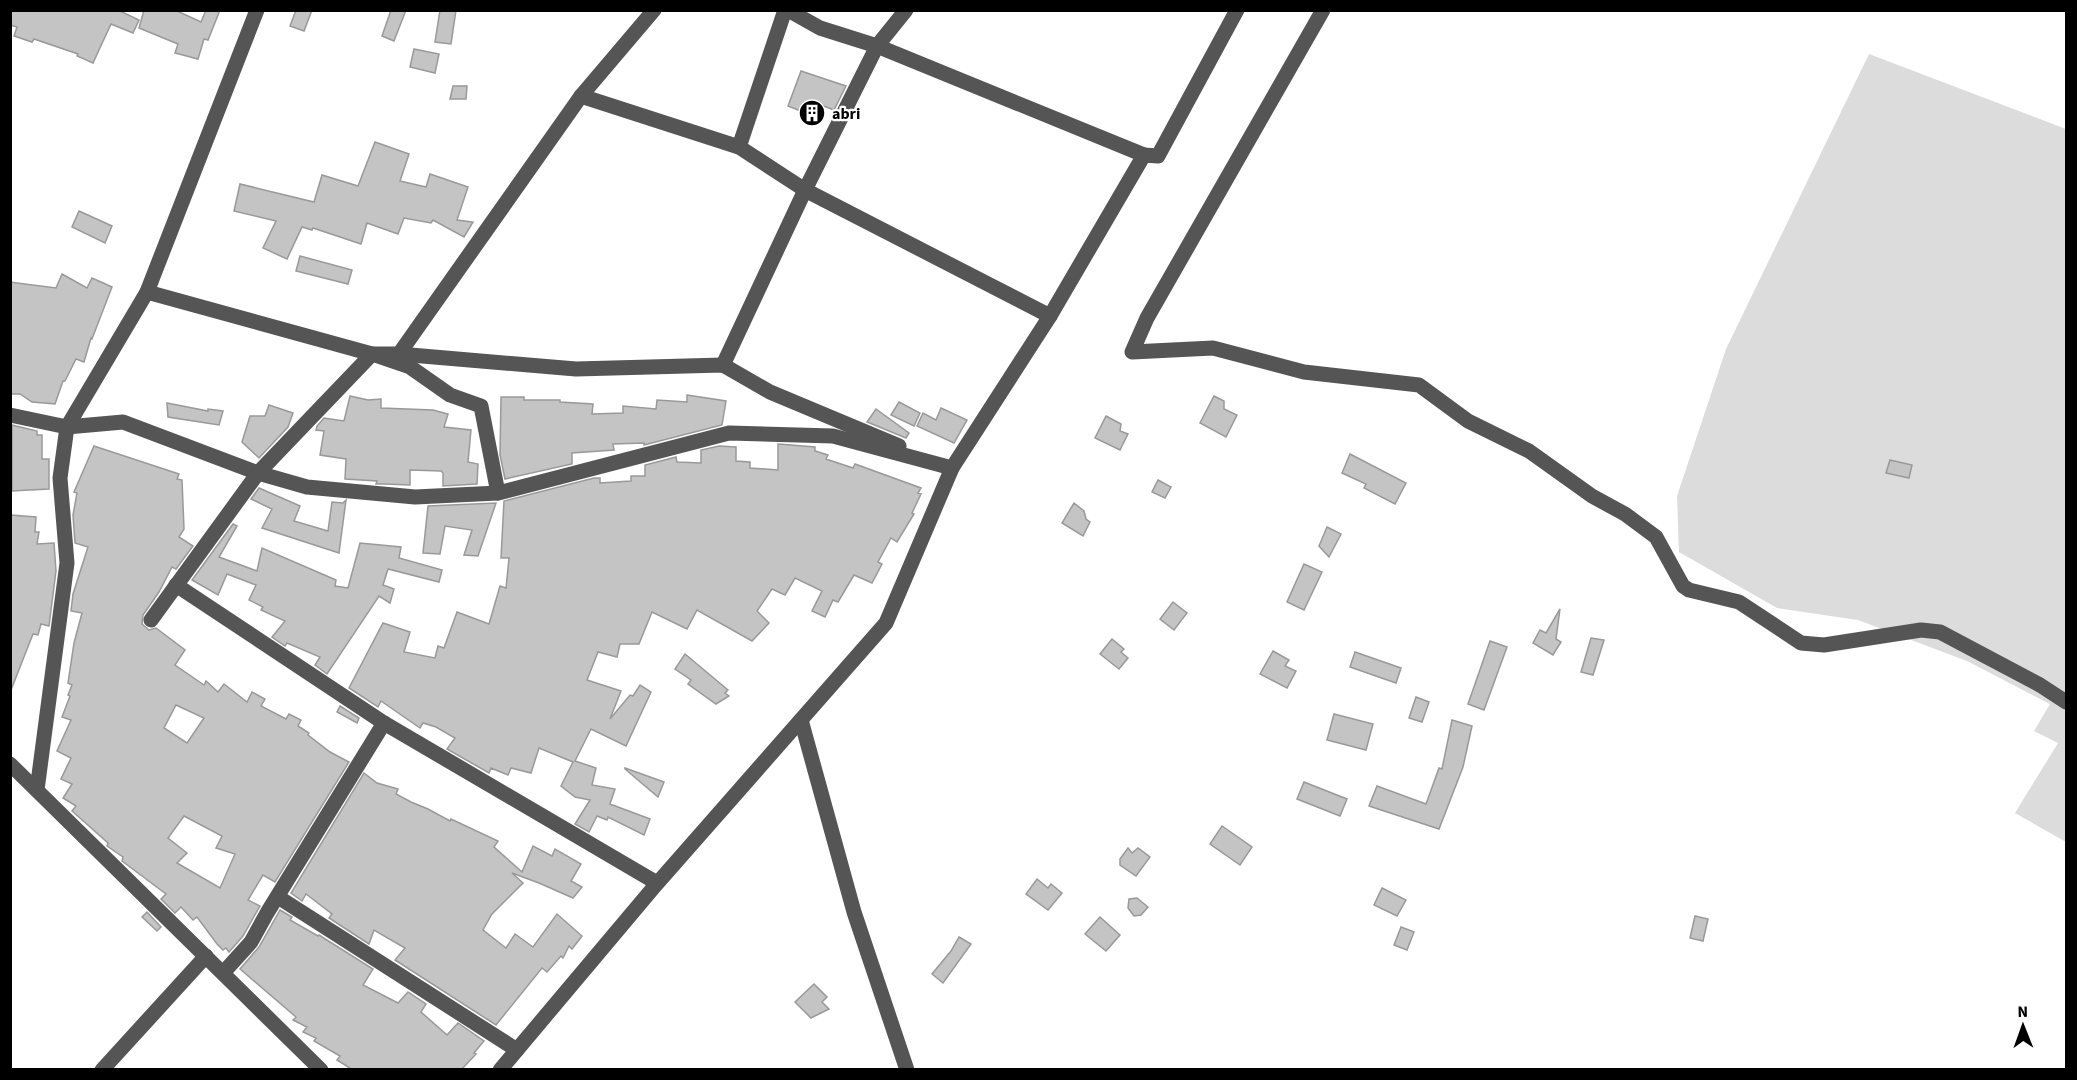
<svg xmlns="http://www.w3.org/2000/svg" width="2077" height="1080" viewBox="0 0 2077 1080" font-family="'Source Sans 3',sans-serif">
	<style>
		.green { fill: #dcdcdc }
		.building { fill: #c4c4c4; stroke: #999; stroke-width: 1.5; fill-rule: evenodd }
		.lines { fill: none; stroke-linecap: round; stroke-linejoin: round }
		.minor { stroke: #555; stroke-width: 15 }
		.labels { text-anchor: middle; stroke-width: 4.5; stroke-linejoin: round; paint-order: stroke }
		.poi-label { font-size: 16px; font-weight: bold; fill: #000; stroke: #fff; text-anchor: start }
	</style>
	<rect width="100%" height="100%" fill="#fff"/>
	<!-- green -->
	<polygon class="green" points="1869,54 2066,129 2066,842 2015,813 2058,743 2034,731 2050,704 1967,661 1858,620 1777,608 1679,552 1677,496 1726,349"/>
	<!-- building -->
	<g class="building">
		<polygon points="10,10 118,10 139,20 133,33 111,24 93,63 77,56 78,54 34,39 32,42 14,36 17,27 10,25"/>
		<polygon points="144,10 175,10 201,22 206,10 220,10 208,40 204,39 198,59 175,53 178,44 139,28"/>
		<polygon points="296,10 312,10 304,31 290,26"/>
		<polygon points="391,10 406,10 394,41 382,36"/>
		<polygon points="440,10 456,10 451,44 435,42"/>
		<polygon points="414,49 439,54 435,73 410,67"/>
		<polygon points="801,71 846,86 834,110 821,105 816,117 788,106"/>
		<polygon points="453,86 467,86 466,99 450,99"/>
		<polygon points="375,142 409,154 400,181 426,187 430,174 468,187 457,220 473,222 464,237 433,220 431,223 404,218 398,234 367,223 361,244 313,228 312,230 302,227 287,259 263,248 276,221 234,211 240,184 314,202 322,175 358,186"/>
		<polygon points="79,211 112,226 105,243 72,227"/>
		<polygon points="300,256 352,270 348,284 296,271"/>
		<polygon points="62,274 87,288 92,278 112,287 92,339 91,338 84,362 76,359 65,381 63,381 55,404 32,402 20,394 10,394 10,282 56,288"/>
		<polygon points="687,395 726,401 722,425 644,445 644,443 613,444 614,450 572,453 572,464 505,479 500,455 501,397 524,397 524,400 560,400 560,402 593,404 592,414 623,413 623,406 656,409 657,400 687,402"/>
		<polygon points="350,396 368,400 381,399 381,408 433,410 448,414 444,427 471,430 468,462 478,464 477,484 443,486 443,473 441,471 410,470 410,485 384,484 376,484 377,481 345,479 346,459 320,455 324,431 316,430 317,426 324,418 344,421"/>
		<polygon points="1214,396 1224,401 1224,409 1237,415 1226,437 1200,423"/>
		<polygon points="899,402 920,413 914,426 891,415"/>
		<polygon points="167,403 208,411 208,409 223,411 219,425 168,417"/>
		<polygon points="269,405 293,413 288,427 259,458 242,442 250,416 265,416"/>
		<polygon points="941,408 967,420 954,443 917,426 923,413 936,420"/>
		<polygon points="876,409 909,433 906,438 867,422"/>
		<polygon points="1106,416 1121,424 1120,431 1128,434 1120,450 1095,438"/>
		<polygon points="12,425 37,431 37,435 42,435 42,459 49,459 49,489 12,491"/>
		<polygon points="778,444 815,447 815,451 828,455 826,459 853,468 855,464 921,488 918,493 921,494 912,513 914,514 897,542 891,538 878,562 882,564 872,583 854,575 838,602 833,600 825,617 812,611 822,591 795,578 785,595 772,589 757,611 769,623 752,641 697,610 687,629 652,612 639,644 620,644 617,657 598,652 587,680 621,691 610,719 630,695 633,696 640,685 651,692 626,746 591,729 575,761 596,768 592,785 615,789 610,804 650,819 644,835 608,817 607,820 597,816 589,832 575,824 590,800 575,797 561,786 573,762 539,748 531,773 511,768 508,775 491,768 489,773 447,749 455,738 436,727 423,723 420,728 381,701 378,707 349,688 383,623 410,632 404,652 435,658 438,646 444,648 457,612 489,624 500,586 506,588 509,558 501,558 504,501 594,478 600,478 600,483 631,481 631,476 645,476 645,465 676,457 677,462 701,463 701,450 719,446 736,447 736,461 750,462 750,468 778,470"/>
		<path d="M94 446 179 474 177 479 182 480 184 529 179 537 193 546 176 569 172 567 159 592 143 615 142 624 149 630 156 628 185 650 175 665 204 685 206 681 218 692 224 684 247 702 252 692 265 699 261 706 286 719 289 714 301 720 298 726 309 733 308 735 330 752 349 762 275 882 263 875 248 900 260 906 243 936 229 952 226 948 223 950 217 944 197 917 193 920 181 907 175 913 161 899 166 894 122 861 123 857 107 846 108 843 72 811 76 806 63 798 72 784 61 779 71 758 57 751 71 720 62 717 70 696 68 695 72 685 68 683 74 643 82 613 71 611 73 594 88 547 75 543 73 515 77 493 74 492ZM176 705 204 718 187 743 164 728ZM184 816 222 836 216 848 235 854 220 888 177 863 187 853 168 838Z"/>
		<polygon points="1350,454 1406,483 1395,504 1364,488 1366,484 1342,473"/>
		<polygon points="1890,460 1912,465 1909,478 1886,473"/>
		<polygon points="1158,480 1171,487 1165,498 1152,492"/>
		<polygon points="259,488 300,506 294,521 328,531 332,502 343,503 346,500 339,553 262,528 272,509 251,499"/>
		<polygon points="496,503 478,556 464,555 472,530 445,526 440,554 423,553 428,506"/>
		<polygon points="1074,503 1084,511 1086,519 1090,522 1083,536 1062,523"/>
		<polygon points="11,515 36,517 35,532 39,532 37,544 54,543 56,571 49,626 41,624 38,635 33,634 11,690"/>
		<polygon points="233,524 237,526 219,557 257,571 262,548 336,580 335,586 348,588 360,543 401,547 399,558 442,570 439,582 388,569 383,585 394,589 390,603 379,596 327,674 315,665 320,657 287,643 285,646 272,637 285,621 261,610 263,607 249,600 256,585 227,574 218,595 192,580"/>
		<polygon points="1327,527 1341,534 1329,557 1319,546"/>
		<polygon points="1304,564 1322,572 1304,610 1287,602"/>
		<polygon points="1173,602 1187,613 1174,630 1160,619"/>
		<polygon points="1560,609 1556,639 1561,642 1553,655 1533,643 1540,630 1546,633"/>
		<polygon points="1591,638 1604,640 1593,675 1581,672"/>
		<polygon points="1112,639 1124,649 1121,652 1128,658 1119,669 1100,654"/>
		<polygon points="1490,641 1507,647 1484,710 1468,704"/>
		<polygon points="1273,651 1289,660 1285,666 1296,671 1287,688 1260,674"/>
		<polygon points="1355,652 1401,668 1396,683 1350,667"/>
		<polygon points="685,654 728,690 725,693 729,696 716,704 688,684 691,680 675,669"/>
		<polygon points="1416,697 1429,702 1422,722 1409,718"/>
		<polygon points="340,706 359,718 357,723 337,712"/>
		<polygon points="1334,714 1373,724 1366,750 1327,740"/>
		<polygon points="1452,720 1472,726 1463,767 1439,829 1369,806 1377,786 1426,804 1439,768 1442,769"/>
		<polygon points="625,768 664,782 658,797 625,769"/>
		<polygon points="364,773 377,783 398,789 396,794 411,802 428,809 450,821 451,819 498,841 494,847 522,872 533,846 552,856 555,849 581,864 571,881 582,887 573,898 539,883 512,873 523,883 492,914 483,930 506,948 515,934 533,947 557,914 582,936 572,949 569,946 563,958 561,956 547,972 542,968 496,1025 395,960 405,948 374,930 369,944 329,918 332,914 306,894 302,901 291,893"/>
		<polygon points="1304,782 1347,799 1340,816 1297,799"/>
		<polygon points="1222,826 1252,847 1240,865 1210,844"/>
		<polygon points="1128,848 1132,853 1138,848 1150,857 1136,876 1120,865 1120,859"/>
		<polygon points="1037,879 1048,888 1051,884 1062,893 1048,910 1026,894"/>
		<polygon points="1382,888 1406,900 1397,916 1374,905"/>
		<polygon points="1137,898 1148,907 1141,915 1134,916 1128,908 1129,899"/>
		<polygon points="280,910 292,917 290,920 318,936 319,935 373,969 363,985 398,1003 408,992 426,1004 421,1012 447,1035 458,1023 484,1041 474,1053 476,1054 461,1070 353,1070 337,1060 340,1056 314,1041 316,1038 303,1032 307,1027 293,1020 296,1017 240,969 259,947"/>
		<polygon points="147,912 161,927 157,931 142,917"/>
		<polygon points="1695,916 1708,919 1703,941 1690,938"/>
		<polygon points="1100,917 1120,935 1106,951 1085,934"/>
		<polygon points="1401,927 1414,932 1407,950 1394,945"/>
		<polygon points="959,937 971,944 943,983 932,974 951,951"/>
		<polygon points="814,984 827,997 822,1002 829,1009 811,1018 795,1002"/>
	</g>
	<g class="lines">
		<!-- minor -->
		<g class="minor">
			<polyline points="788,10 820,28 877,46 1144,155"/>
			<polyline points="1323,10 1147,318 1132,352 1213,348 1304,372 1419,385 1468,421 1529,451 1592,496 1625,514 1656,537 1683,586 1689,590 1739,602 1801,643 1824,645 1921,630 1940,632 2040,685 2066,702"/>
			<polyline points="581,96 739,147 805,190 1050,316"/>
			<polyline points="739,147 785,10"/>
			<polyline points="147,292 372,354 410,367 450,395 481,406 498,493"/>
			<polyline points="399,354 576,369 723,365 770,392 899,446"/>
			<polyline points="723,365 805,190 877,46 906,10"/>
			<polyline points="10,415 67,427 123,422 258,473 307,487 415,497 498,493 729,433 833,436 952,468"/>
			<polyline points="176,585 384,723 657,883"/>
			<polyline points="151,620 258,473 372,354 399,354 581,96 654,10"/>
			<polyline points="801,720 854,912 907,1070"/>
			<polyline points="10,764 321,1070"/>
			<polyline points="37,790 67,563 60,478 67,427 147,292 257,10"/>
			<polyline points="278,897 517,1050"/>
			<polyline points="223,973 251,942 267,913 384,723"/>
			<polyline points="102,1070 206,956"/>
			<polyline points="500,1070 654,887 886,623 952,468 1050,316 1144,155 1158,156 1237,10"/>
		</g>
	</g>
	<!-- icons -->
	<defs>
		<symbol id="building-disc" viewBox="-11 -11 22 22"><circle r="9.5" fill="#000" stroke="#fff"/><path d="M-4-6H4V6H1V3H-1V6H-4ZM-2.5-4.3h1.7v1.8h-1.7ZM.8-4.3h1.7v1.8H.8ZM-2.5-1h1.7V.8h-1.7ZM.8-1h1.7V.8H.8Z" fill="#fff"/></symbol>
	</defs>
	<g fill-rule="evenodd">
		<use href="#building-disc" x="797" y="98" width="30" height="30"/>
	</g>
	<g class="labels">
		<!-- poi labels -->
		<g class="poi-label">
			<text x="832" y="119">abri</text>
		</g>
	</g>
	<!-- border -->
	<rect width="2077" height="1080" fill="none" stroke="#000000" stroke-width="24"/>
	<!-- north arrow -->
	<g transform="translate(2023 1026) rotate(359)" stroke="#ffffff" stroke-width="4.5" paint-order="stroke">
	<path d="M0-4.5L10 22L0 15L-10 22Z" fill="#000000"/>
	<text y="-9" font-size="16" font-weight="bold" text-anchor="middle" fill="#000000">N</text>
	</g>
</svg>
